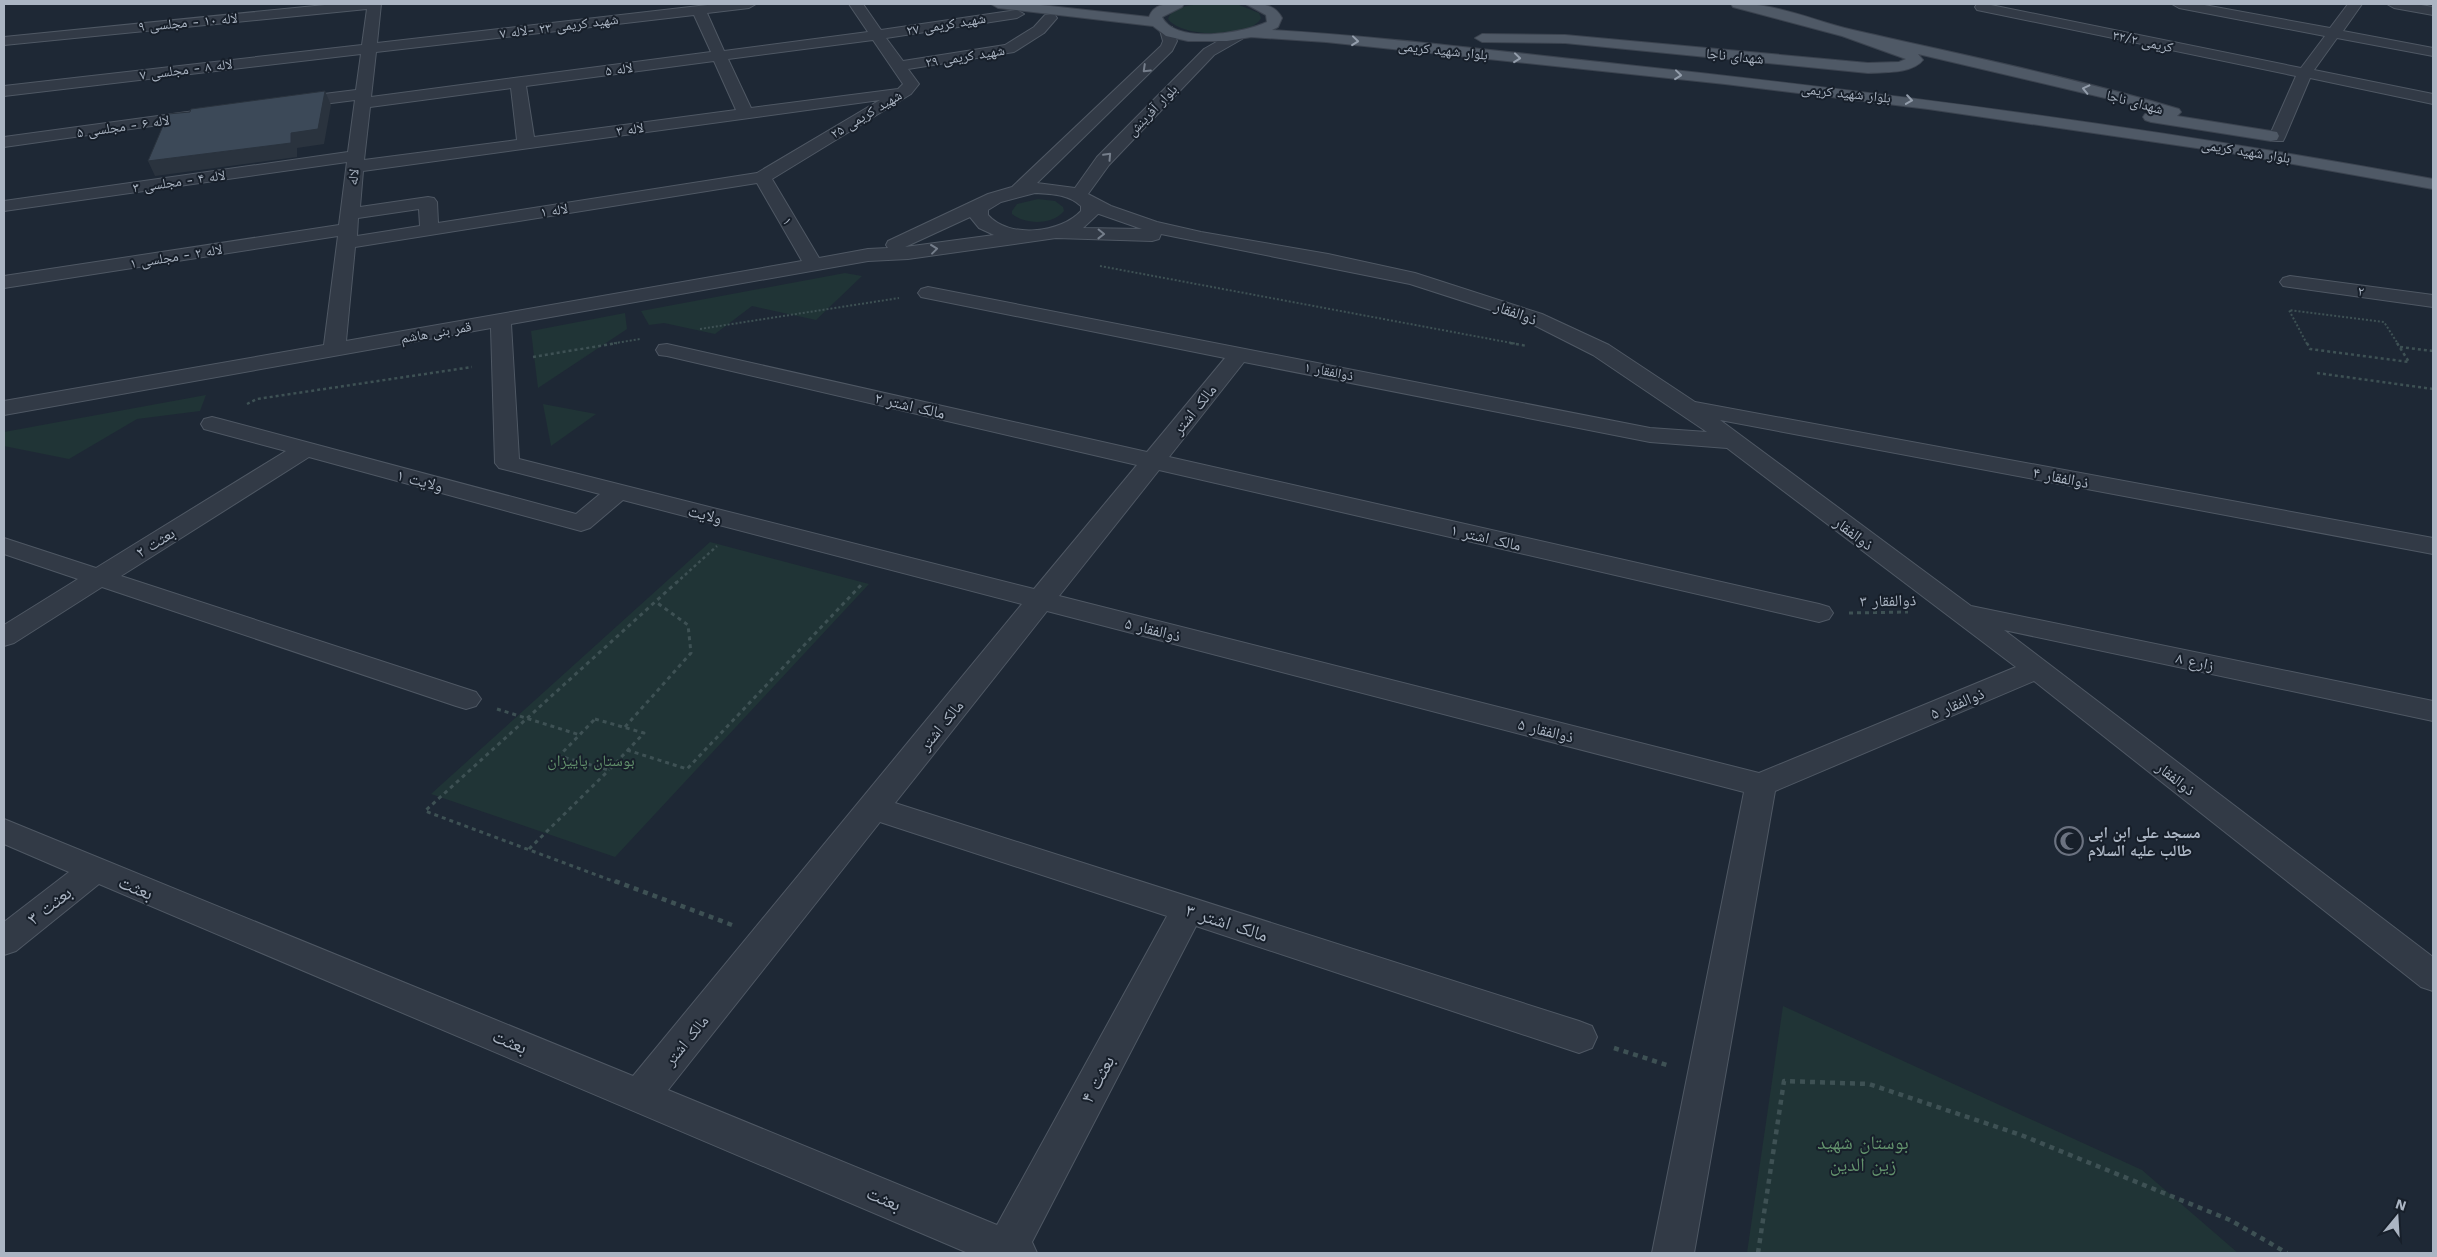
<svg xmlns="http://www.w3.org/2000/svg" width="2437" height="1257" viewBox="0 0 2437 1257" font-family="'Work Sans','Noto Naskh Arabic',sans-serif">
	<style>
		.green { fill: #203436 }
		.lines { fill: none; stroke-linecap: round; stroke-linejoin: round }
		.minor-casing { stroke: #4f5864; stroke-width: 2 }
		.major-casing { stroke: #3b434f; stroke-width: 2 }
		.path-far3 { stroke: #3e5154; stroke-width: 2; stroke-dasharray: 2 2; stroke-linecap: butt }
		.path-far2 { stroke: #3e5154; stroke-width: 2.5; stroke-dasharray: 3 3; stroke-linecap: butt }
		.path-far1 { stroke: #3e5154; stroke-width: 3; stroke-dasharray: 4 4; stroke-linecap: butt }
		.path { stroke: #3e5154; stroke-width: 4.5; stroke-dasharray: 5 5; stroke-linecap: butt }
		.minor { fill: #323a46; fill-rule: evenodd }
		.major { fill: #4f5966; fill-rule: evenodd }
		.shaded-wall { fill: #2a333e }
		.building { fill: #3c4958; stroke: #2a333e }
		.oneway { stroke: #949eac }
		.oneway2 { stroke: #757e8b }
		.labels { text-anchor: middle; stroke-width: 4; stroke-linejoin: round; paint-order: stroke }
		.far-street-label { font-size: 14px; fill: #abb5c3; stroke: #171f2a }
		.street-label { font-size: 16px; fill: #abb5c3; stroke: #171f2a }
		.park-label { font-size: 16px; fill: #63936d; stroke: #171f2a }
		.poi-label { font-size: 16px; font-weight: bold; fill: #abb5c3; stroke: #171f2a; text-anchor: start }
		.near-street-label { font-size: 19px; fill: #abb5c3; stroke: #171f2a }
		.near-park-label { font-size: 19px; fill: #63936d; stroke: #171f2a }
	</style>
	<rect width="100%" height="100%" fill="#1e2835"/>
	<!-- green -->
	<g class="green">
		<path d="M1204 4 1239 5 1259 13 1261 18C1251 39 1181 38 1168 19 1172 6 1192 5 1204 4Z"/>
		<path d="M1038 199 1055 201 1063 207 1064 211C1053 225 1025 225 1012 214V211L1017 204Z"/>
		<polygon points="845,273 862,276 816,320 752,306 715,334 664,323 649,325 641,311"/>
		<polygon points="625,313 627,329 538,388 531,331"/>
		<polygon points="206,395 200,411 137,419 69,459 4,446 4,432"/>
		<polygon points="543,404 596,414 551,446"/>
		<polygon points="710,542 869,584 615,857 431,794"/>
		<polygon points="1783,1006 2142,1170 2238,1253 1747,1253"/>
	</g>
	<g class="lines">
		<defs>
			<g id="minor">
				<path d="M335 4H381L377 43 716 4H756L749 8 707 13 724 51 868 32 849 4H863L881 30 1017 10 1024 14 1017 18 886 38 903 61 1005 45 1034 27 1045 15H1055L1057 18 1044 33 1014 52 908 69 919 84 911 94 772 179 819 258 868 249 888 248 886 245 888 241 988 194 1012 187 1161 46 1163 41 1160 30 1162 27H1172L1177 41 1172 51 1037 183 1075 188 1097 157 1204 49 1232 33H1242L1244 36 1242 39 1214 55 1109 165 1088 194 1111 206 1157 222 1201 232 1328 254 1415 273 1542 314 1609 345 1695 402 2433 538V554L1720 420 1971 606 2433 701V721L2004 630 2433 957V991L2421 987 2034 681 1775 791 1694 1253H1652L1744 792 1047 611 895 803 1579 1021 1592 1026 1597 1037 1592 1048 1579 1053 1196 926 1032 1242 1037 1253H968L99 884 16 951 4 955V922L69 872 4 844V819L633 1076 1022 604 623 500 590 528 581 531 309 457 121 576 476 692 481 699 476 706 466 709 456 706 102 587 14 643 4 646V625L78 579 4 554V538L96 568 286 451 204 429 201 424 204 419 212 417 220 419 576 514 600 494 499 468 495 463 491 328 4 415V401L324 345 338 236 4 288V276L339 225 347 162 4 211V201L348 152 355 100 292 108 284 103 292 98 356 90 361 54 4 96V86L362 45 367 9 4 45V37ZM694 15 711 52 371 97 376 52ZM873 40 903 84 898 89 751 108 728 59ZM714 61 736 110 534 137 526 86ZM511 88 517 140 364 160 370 107ZM880 100 757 173 438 223 437 202 434 198 428 197 360 207 363 171ZM757 183 802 261 346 341 355 247ZM1035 193C1052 194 1068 194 1081 206V211C1061 233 1009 239 988 215V210L1001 202ZM419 209 420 226 357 236 358 218ZM1098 214H1099L1142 229 1083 228ZM970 217 979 228 994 235 905 247ZM1161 234 1410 284 1528 322 1593 355 1707 432 1650 428 928 287 921 289 918 293 921 297 1225 358 1147 452 667 344 659 345 656 350 659 355 667 356 1137 465 1034 589 519 459 511 324 868 261 908 259 1056 238 1152 241 1159 239ZM1244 362 1650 442 1727 448 2016 667 1759 773 1059 596 1159 470 1819 622 1829 619 1833 613 1829 607 1819 604 1169 457ZM880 822 1167 916 997 1225 668 1090Z"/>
				<polygon points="1977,4 1986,4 2301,68 2325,36 2179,8 2172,4 2199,4 2330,28 2348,4 2362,4 2343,31 2433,48 2433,56 2337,38 2314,70 2433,94 2433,104 2310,78 2285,137 2283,141 2271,141 2269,137 2296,76 1982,11 1977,10 1975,7"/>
				<polygon points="2387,4 2415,4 2433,7 2433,15 2394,8"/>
				<polygon points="202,110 208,112 210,115 208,118 4,147 4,137"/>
				<polygon points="2290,276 2433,295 2433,307 2283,286 2280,282 2283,278"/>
			</g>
			<g id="major">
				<path d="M991 4H1032L1149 17C1154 2 1170 4 1184 4L1182 7 1162 17C1176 45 1244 33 1267 22L1266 15 1246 4C1261 3 1275 4 1282 18L1278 27 1272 30C1388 37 1503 52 1618 64 1891 93 2163 129 2433 179V189L2231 153 1928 109 1725 84 1326 42 1251 37 1227 41H1188L1166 36 1153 26 998 8Z"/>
				<path d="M1731 4C1771 1 1814 21 1853 30 1962 55 2072 77 2179 109L2181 112 2177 116 2271 131 2277 132 2279 136 2277 140 2271 141 2151 122 2145 120 2143 117 2145 114H2161L2122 102 1918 54 1923 60C1912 74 1884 72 1868 73L1565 43 1482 42 1475 38 1482 34 1565 35 1868 63 1899 62 1906 59 1842 36 1733 7Z"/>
			</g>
		</defs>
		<!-- minor casing -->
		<use href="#minor" class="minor-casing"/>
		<!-- major casing -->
		<use href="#major" class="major-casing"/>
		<!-- path-far3 -->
		<g class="path-far3">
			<polyline points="1100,266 1517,344"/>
			<polyline points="700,329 899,298"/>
			<polyline points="610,344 640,339"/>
			<polyline points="2307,344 2289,310 2384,322 2398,344"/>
		</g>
		<!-- path-far2 -->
		<g class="path-far2">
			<polyline points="1510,343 1527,346"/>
			<polyline points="2307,343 2310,349 2409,362 2397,343"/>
			<polyline points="2400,347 2433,351"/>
			<polyline points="533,357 617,343"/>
			<polyline points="2317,373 2433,389"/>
			<polyline points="247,404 257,399 472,367"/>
			<polyline points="676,583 717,546"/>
		</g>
		<!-- path-far1 -->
		<g class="path-far1">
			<polyline points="1849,613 1908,612"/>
			<polyline points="497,709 580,735"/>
			<polygon points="595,719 644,733 609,770 559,756"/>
			<polyline points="625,727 691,653 688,625 656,602"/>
			<polyline points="627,750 687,769 862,584"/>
			<polyline points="529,849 609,770"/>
			<polyline points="618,883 425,811 677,582"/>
		</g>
		<!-- path -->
		<g class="path">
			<polyline points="615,881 732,925"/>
			<polyline points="1614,1048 1670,1066"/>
			<polyline points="1758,1253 1784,1081 1869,1084 2021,1135 2230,1220 2287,1253"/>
		</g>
		<!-- minor -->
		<use href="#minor" class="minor"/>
		<!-- major -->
		<use href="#major" class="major"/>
	</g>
	<!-- shaded-wall -->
	<polygon class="shaded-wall" points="325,91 331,105 324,144 297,148 297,157 155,176 148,161"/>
	<!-- building -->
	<polygon class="building" points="325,91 318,129 291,133 291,143 148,161 168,114 190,112 191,109"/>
	<!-- one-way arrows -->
	<defs><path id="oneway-chevron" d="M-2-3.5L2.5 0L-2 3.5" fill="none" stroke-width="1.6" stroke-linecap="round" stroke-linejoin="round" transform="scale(1.25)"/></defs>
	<g class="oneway">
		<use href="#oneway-chevron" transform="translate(1355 41) rotate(6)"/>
		<use href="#oneway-chevron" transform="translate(1517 58) rotate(6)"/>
		<use href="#oneway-chevron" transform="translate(1678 75) rotate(6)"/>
		<use href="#oneway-chevron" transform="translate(2086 89) rotate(-167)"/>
		<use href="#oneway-chevron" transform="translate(1909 100) rotate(8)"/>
	</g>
	<g class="oneway2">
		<use href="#oneway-chevron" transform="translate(1146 69) rotate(136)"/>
		<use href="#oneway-chevron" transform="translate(1108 156) rotate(-47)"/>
		<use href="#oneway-chevron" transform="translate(1101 234) rotate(1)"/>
		<use href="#oneway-chevron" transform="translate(934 249) rotate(-7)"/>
	</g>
	<!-- icons -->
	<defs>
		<symbol id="mosque-ring" viewBox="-11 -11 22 22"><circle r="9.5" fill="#171f2a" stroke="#6b7280" stroke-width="1.5"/><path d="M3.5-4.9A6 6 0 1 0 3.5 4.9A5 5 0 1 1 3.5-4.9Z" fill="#6b7280"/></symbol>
	</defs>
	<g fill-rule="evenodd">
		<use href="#mosque-ring" x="2053" y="825" width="32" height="32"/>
	</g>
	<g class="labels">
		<!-- far-street labels -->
		<g class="far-street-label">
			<text transform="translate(188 22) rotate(-5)" y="5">لاله ۱۰ - مجلسی ۹</text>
			<text transform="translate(946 24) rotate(-9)" y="5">شهید کریمی ۲۷</text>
			<text transform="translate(559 26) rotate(-7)" y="5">شهید کریمی ۲۳ -لاله ۷</text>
			<text transform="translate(2143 41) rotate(12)" y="5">کریمی ۳۲/۲</text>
			<text transform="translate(1443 50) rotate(6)" y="5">بلوار شهید کریمی</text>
			<text transform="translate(965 56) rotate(-9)" y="5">شهید کریمی ۲۹</text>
			<text transform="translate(1735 56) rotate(6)" y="5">شهدای ناجا</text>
			<text transform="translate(186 69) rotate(-7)" y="5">لاله ۸ - مجلسی ۷</text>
			<text transform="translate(619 69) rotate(-8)" y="5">لاله ۵</text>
			<text transform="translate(1846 93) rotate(6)" y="5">بلوار شهید کریمی</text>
			<text transform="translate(2135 102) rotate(15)" y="5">شهدای ناجا</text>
			<text transform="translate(1152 110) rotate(-46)" y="5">بلوار آفرینش</text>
			<text transform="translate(866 114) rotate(-31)" y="5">شهید کریمی ۲۵</text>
			<text transform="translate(123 126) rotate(-8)" y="5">لاله ۶ - مجلسی ۵</text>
			<text transform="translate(630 129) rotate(-8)" y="5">لاله ۳</text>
			<text transform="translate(2246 151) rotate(9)" y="5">بلوار شهید کریمی</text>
			<text transform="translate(353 177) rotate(-84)" y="5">لاله</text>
			<text transform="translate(179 181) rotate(-8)" y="5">لاله ۴ - مجلسی ۳</text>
			<text transform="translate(554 210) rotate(-9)" y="5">لاله ۱</text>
			<text transform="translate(788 221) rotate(60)" y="5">۱</text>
			<text transform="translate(176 256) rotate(-9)" y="5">لاله ۲ - مجلسی ۱</text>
			<text transform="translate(2361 291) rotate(7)" y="5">۲</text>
			<text transform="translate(436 332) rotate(-10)" y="5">قمر بنی هاشم</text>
			<text transform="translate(1329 371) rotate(11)" y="5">ذوالفقار ۱</text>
		</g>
		<!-- street labels -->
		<g class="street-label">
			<text transform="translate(1516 312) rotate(20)" y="6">ذوالفقار</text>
			<text transform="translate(910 405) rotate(13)" y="6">مالک اشتر ۲</text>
			<text transform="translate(1194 409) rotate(-51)" y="6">مالک اشتر</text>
			<text transform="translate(2061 477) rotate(11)" y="6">ذوالفقار ۴</text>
			<text transform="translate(420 480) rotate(15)" y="6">ولایت ۱</text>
			<text transform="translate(705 514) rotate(14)" y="6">ولایت</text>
			<text transform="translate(1854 533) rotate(37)" y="6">ذوالفقار</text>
			<text transform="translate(1486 537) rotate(13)" y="6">مالک اشتر ۱</text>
			<text transform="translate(155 542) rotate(-32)" y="6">بعثت ۲</text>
			<text transform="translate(1888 600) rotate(-1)" y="6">ذوالفقار ۳</text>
			<text transform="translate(1153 629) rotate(14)" y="6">ذوالفقار ۵</text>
			<text transform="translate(2195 661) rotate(12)" y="6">زارع ۸</text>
			<text transform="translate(1957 703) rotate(-23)" y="6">ذوالفقار ۵</text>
			<text transform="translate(941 725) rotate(-51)" y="6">مالک اشتر</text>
			<text transform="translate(1546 730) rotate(14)" y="6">ذوالفقار ۵</text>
			<text transform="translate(2176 778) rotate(38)" y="6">ذوالفقار</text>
			<text transform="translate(686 1040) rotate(-51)" y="6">مالک اشتر</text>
		</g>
		<!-- park labels -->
		<g class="park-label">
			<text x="591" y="766">بوستان پاییزان</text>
		</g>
		<!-- poi labels -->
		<g class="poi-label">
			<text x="2088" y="838">مسجد علی ابن ابی<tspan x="2088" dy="18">طالب علیه السلام</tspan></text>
		</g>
		<!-- near-street labels -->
		<g class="near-street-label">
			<text transform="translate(136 887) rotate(22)" y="7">بعثت</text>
			<text transform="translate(49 905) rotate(-38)" y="7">بعثت ۳</text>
			<text transform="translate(1227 922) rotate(18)" y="7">مالک اشتر ۳</text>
			<text transform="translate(510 1041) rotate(22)" y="7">بعثت</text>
			<text transform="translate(1097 1079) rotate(-62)" y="7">بعثت ۴</text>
			<text transform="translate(884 1198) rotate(23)" y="7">بعثت</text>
		</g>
		<!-- near-park labels -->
		<g class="near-park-label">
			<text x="1863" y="1149">بوستان شهید<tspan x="1863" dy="22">زین الدین</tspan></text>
		</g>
	</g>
	<!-- border -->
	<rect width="2437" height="1257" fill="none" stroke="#abb5c3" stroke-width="10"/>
	<!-- north arrow -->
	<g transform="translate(2397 1217) rotate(18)" stroke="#171f2a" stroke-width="4" paint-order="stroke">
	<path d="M0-4L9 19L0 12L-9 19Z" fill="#abb5c3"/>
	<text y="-8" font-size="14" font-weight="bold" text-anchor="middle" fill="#abb5c3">N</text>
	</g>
</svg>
